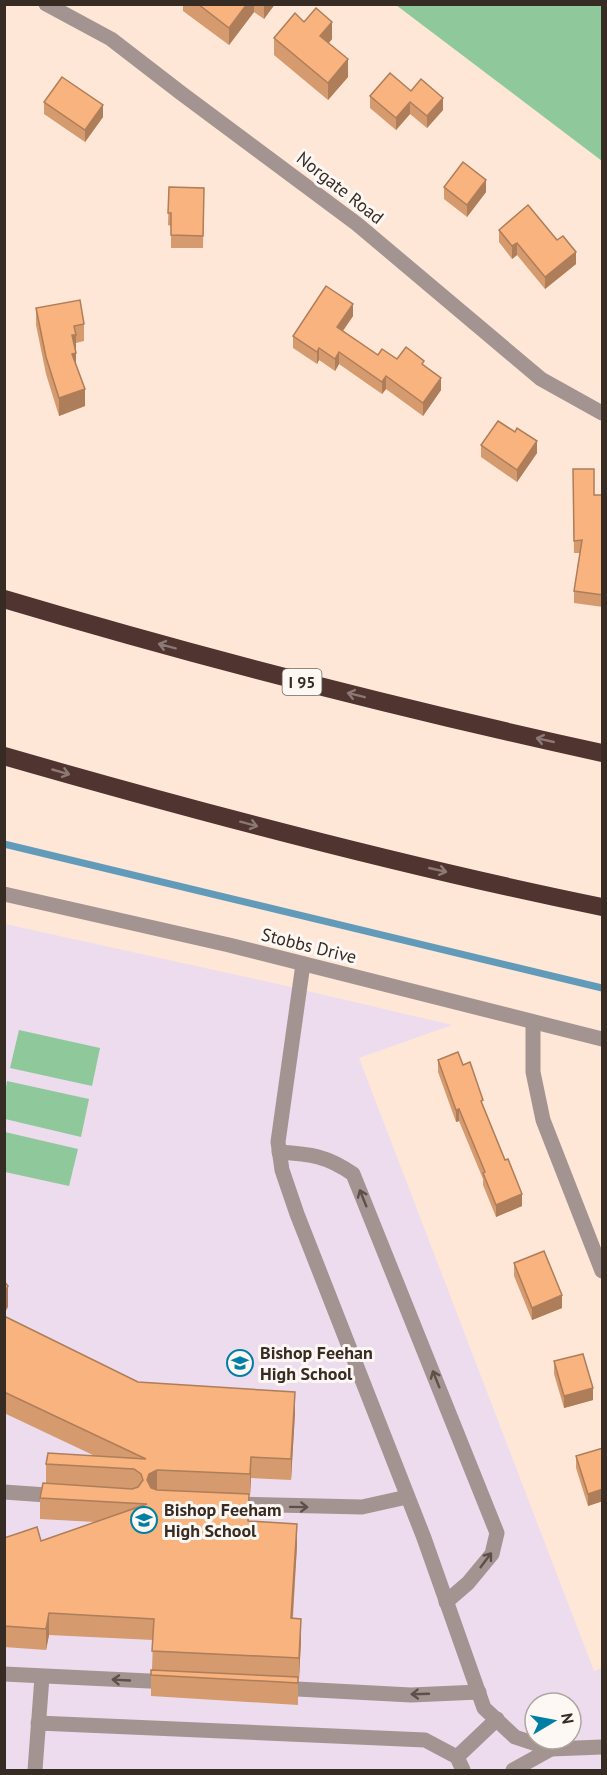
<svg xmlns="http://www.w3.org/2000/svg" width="607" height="1775" viewBox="0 0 607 1775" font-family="'PT Sans',sans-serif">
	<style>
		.education { fill: #ecdcee; fill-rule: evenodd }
		.green { fill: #8fc99b }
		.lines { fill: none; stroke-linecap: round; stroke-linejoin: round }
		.stream { stroke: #629bb9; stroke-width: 7 }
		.minor { stroke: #a39491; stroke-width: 15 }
		.highway { stroke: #4f342f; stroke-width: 18 }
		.wall { fill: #d59a6d }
		.shaded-wall { fill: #ae7d59 }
		.building { fill: #f8b37f; stroke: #ae7d59; stroke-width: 1.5 }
		.oneway { stroke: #8c7974 }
		.oneway2 { stroke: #5c504a }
		.labels { text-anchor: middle; stroke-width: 6; stroke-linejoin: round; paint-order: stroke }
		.shield { fill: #fef8f4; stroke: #726962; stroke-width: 1.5 }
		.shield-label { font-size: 16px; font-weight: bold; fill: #362c24 }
		.street-label { font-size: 18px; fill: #362c24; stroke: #fef8f4 }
		.poi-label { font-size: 18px; font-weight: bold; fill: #362c24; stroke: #fef8f4; text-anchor: start }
	</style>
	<rect width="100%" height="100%" fill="#fee7d7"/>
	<!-- education -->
	<path class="education" d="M5 924 269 982 452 1025 359 1058 594 1671 602 1668V1770H5ZM535 1703H571V1739H535Z"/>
	<!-- green -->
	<g class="green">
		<polygon points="396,5 602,5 602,161"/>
		<polygon points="19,1030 100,1048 92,1086 10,1068"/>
		<polygon points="7,1081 89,1099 81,1137 5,1119 5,1094"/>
		<polygon points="5,1132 78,1149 69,1186 5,1172"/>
	</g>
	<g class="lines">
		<!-- stream -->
		<polyline class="stream" points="4,844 602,988"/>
		<!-- minor -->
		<g class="minor">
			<polyline points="46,4 111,39 181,93 357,224 541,379 602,413"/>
			<polyline points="4,894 229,945 602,1039"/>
			<polyline points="303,964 278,1142 282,1170 297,1214 424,1538 484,1708 515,1737 551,1749 602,1747"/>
			<polyline points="533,1022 533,1072 543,1120 602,1271"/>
			<path d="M279 1152C311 1154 327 1156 353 1174L497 1533 492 1554 468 1583 446 1602"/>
			<polyline points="4,1492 61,1496"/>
			<polyline points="229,1504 362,1507 407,1497"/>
			<polyline points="4,1674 170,1682"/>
			<polyline points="278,1688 411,1695 479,1692"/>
			<polyline points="38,1723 425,1740 457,1757"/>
			<polyline points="35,1770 42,1677"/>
			<polyline points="463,1770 457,1757 497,1719"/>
			<polyline points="513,1770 551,1749"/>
		</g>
		<!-- highway -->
		<g class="highway">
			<path d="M4 599C202 658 401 709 602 753"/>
			<path d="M4 756C202 813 401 866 602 907"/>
		</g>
	</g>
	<!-- wall -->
	<g class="wall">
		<polygon points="183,4 275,4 264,19 254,12 229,45 183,11"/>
		<polygon points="304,22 332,39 329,43 348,77 328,100 274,55 274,38"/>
		<polygon points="411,91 443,110 427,128 410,114 396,130 370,108 370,96"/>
		<polygon points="44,102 103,117 85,142 44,114"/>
		<polygon points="169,187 204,188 203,248 171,248 171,226 168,225"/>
		<polygon points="444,187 486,192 467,217 444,199"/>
		<polygon points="499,230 557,240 576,264 545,289 517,255 512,259 499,242"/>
		<polygon points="36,308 84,324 84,341 76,343 76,363 85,406 59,416 46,374 36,325"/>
		<polygon points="353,316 343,331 378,355 424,365 441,390 423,416 386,389 382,394 339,364 335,371 319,360 317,364 293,348 293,336"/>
		<polygon points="481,445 537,453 517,482 481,457"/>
		<polygon points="573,469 594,495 603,495 603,607 574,603 574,591 580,553 574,553"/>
		<polygon points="438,1060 463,1065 483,1107 522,1206 496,1217 483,1185 483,1179 459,1121 456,1122 438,1072"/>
		<polygon points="514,1263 562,1308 532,1320 514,1276"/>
		<polygon points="4,1316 138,1382 295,1413 291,1480 251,1478 250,1495 249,1495 249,1521 297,1545 293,1618 301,1640 299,1679 298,1679 298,1705 151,1696 151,1675 152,1670 153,1640 49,1635 46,1650 4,1647 4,1538 41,1541 95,1522 40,1519 40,1498 46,1483 46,1464 95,1456 4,1413"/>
		<polygon points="554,1361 593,1400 564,1408 554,1374"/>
		<polygon points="603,1448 603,1501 588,1506 576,1468 576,1456"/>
	</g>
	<!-- shaded-wall -->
	<g class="shaded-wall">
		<polygon points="247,4 254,4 254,12 229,45 229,28"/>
		<polygon points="264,4 275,4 264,19"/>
		<polygon points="332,22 332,39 320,53 320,36"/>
		<polygon points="348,59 348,77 328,100 328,83"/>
		<polygon points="443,98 443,110 427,128 427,116"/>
		<polygon points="410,102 410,114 396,130 396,118"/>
		<polygon points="103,105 103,117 85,142 85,130"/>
		<polygon points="486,180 486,192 467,217 467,205"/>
		<polygon points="517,243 517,255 512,259 512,246"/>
		<polygon points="576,252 576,264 545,289 545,277"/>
		<polygon points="353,304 353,316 337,339 337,327"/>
		<polygon points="72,335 76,335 76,352 72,353"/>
		<polygon points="319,348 319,360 317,364 317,352"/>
		<polygon points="339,352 339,364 335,371 335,359"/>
		<polygon points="76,353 76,370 72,354"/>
		<polygon points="386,376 386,389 382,394 382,382"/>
		<polygon points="441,378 441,390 423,416 423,403"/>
		<polygon points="85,389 85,406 59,416 59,398"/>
		<polygon points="537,441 537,453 517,482 517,470"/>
		<polygon points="459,1109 459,1121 456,1122 456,1110"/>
		<polygon points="522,1194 522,1206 496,1217 496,1205"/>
		<polygon points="8,1286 8,1307 4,1314 4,1293"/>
		<polygon points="562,1295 562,1308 532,1320 532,1308"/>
		<polygon points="593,1388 593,1400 564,1408 564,1396"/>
		<polygon points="295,1392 295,1413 291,1480 291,1459"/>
		<polygon points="251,1457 251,1478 250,1495 250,1474"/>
		<polygon points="157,1470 157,1491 147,1501 147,1480 149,1474"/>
		<polygon points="603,1489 603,1501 588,1506 588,1494"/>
		<polygon points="297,1524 297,1545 291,1639 291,1618"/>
		<polygon points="49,1613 49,1635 46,1650 46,1629"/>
		<polygon points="301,1619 301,1640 299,1679 299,1658"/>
	</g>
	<!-- building -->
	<g class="building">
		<polygon points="198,4 247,4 229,28"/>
		<polygon points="316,8 332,22 320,36 348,59 328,83 274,38 295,13 304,22"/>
		<polygon points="390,73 411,91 421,79 443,98 427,116 410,102 396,118 370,96"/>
		<polygon points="62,77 103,105 85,130 44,102"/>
		<polygon points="463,162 486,180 467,205 444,187"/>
		<polygon points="169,187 204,188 203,236 171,235 171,213 168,213"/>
		<polygon points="528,205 557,240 563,236 576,252 545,277 517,243 512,246 499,230"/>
		<polygon points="326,286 353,304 337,327 378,355 382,349 397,359 406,347 424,361 422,364 441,378 423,403 386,376 382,382 339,352 335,359 319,348 317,352 293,336"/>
		<polygon points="80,300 84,324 74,326 76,335 72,335 76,353 72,354 85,389 59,398 46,357 36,308"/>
		<polygon points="498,421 515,432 517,428 537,441 517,470 481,445"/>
		<polygon points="573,469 594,469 594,495 603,495 603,595 574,591 582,540 574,541"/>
		<polygon points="458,1052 463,1065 470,1062 483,1100 481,1101 505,1160 508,1159 522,1194 496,1205 483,1173 485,1172 459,1109 456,1110 438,1060"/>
		<polygon points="544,1251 562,1295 532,1308 514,1263"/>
		<polygon points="4,1281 8,1286 4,1293"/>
		<polygon points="4,1316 138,1382 295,1392 291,1459 251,1457 250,1474 157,1470 149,1474 147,1480 151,1488 157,1490 249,1494 248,1521 297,1524 291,1618 301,1619 299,1658 152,1651 154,1619 49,1613 46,1629 4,1626 4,1538 37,1527 41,1541 147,1504 40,1498 43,1483 132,1489 138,1487 143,1480 141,1474 134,1469 46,1464 48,1453 146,1459 4,1392"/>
		<polygon points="583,1354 593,1388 564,1396 554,1361"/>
		<polygon points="603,1448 603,1489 588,1494 576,1456"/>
		<polygon points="151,1670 298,1677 298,1683 151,1675"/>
	</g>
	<!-- one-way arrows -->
	<defs><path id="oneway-shaft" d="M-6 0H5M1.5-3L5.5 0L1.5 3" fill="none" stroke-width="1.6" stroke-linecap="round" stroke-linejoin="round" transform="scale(1.5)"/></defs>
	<g class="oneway">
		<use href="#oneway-shaft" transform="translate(167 646) rotate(-165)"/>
		<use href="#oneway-shaft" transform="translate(356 695) rotate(-166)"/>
		<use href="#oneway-shaft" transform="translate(545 740) rotate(-167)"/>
		<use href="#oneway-shaft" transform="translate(61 772) rotate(16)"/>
		<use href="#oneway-shaft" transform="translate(249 824) rotate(15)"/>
		<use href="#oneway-shaft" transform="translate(438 870) rotate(13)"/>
	</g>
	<g class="oneway2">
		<use href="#oneway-shaft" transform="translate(363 1198) rotate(-112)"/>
		<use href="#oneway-shaft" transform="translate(436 1379) rotate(-112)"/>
		<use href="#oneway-shaft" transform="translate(299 1507) rotate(1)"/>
		<use href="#oneway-shaft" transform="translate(486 1560) rotate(-53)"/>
		<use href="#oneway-shaft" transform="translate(121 1680) rotate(-177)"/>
		<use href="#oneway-shaft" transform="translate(420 1694) rotate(178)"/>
	</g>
	<!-- icons -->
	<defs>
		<symbol id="school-ring" viewBox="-11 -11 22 22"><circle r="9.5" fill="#fef8f4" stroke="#007fa5" stroke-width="1.5"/><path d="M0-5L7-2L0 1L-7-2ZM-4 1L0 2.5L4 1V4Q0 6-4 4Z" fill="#007fa5"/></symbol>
	</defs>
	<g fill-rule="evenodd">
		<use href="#school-ring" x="225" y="1348" width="30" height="30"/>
		<use href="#school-ring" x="129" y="1505" width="30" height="30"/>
	</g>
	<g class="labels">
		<!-- shield labels -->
		<rect class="shield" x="282.5" y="669" width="39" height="26" rx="4.5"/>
		<g class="shield-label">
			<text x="302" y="688">I 95</text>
		</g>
		<!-- street labels -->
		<g class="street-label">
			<text transform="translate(340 188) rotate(38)" y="6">Norgate Road</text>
			<text transform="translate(309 946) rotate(14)" y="6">Stobbs Drive</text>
		</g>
		<!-- poi labels -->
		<g class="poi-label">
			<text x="260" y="1359">Bishop Feehan<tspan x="260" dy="21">High School</tspan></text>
			<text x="164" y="1516">Bishop Feeham<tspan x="164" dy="21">High School</tspan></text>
		</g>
	</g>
	<!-- border -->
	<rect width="607" height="1775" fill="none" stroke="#362c24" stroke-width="12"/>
	<!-- north arrow -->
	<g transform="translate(553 1721) rotate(80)"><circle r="28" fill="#fef8f4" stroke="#aea6a1" stroke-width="1.5"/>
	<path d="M0-4.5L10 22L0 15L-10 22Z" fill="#007fa5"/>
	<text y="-9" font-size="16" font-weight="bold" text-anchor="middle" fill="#362c24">N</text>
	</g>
</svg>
